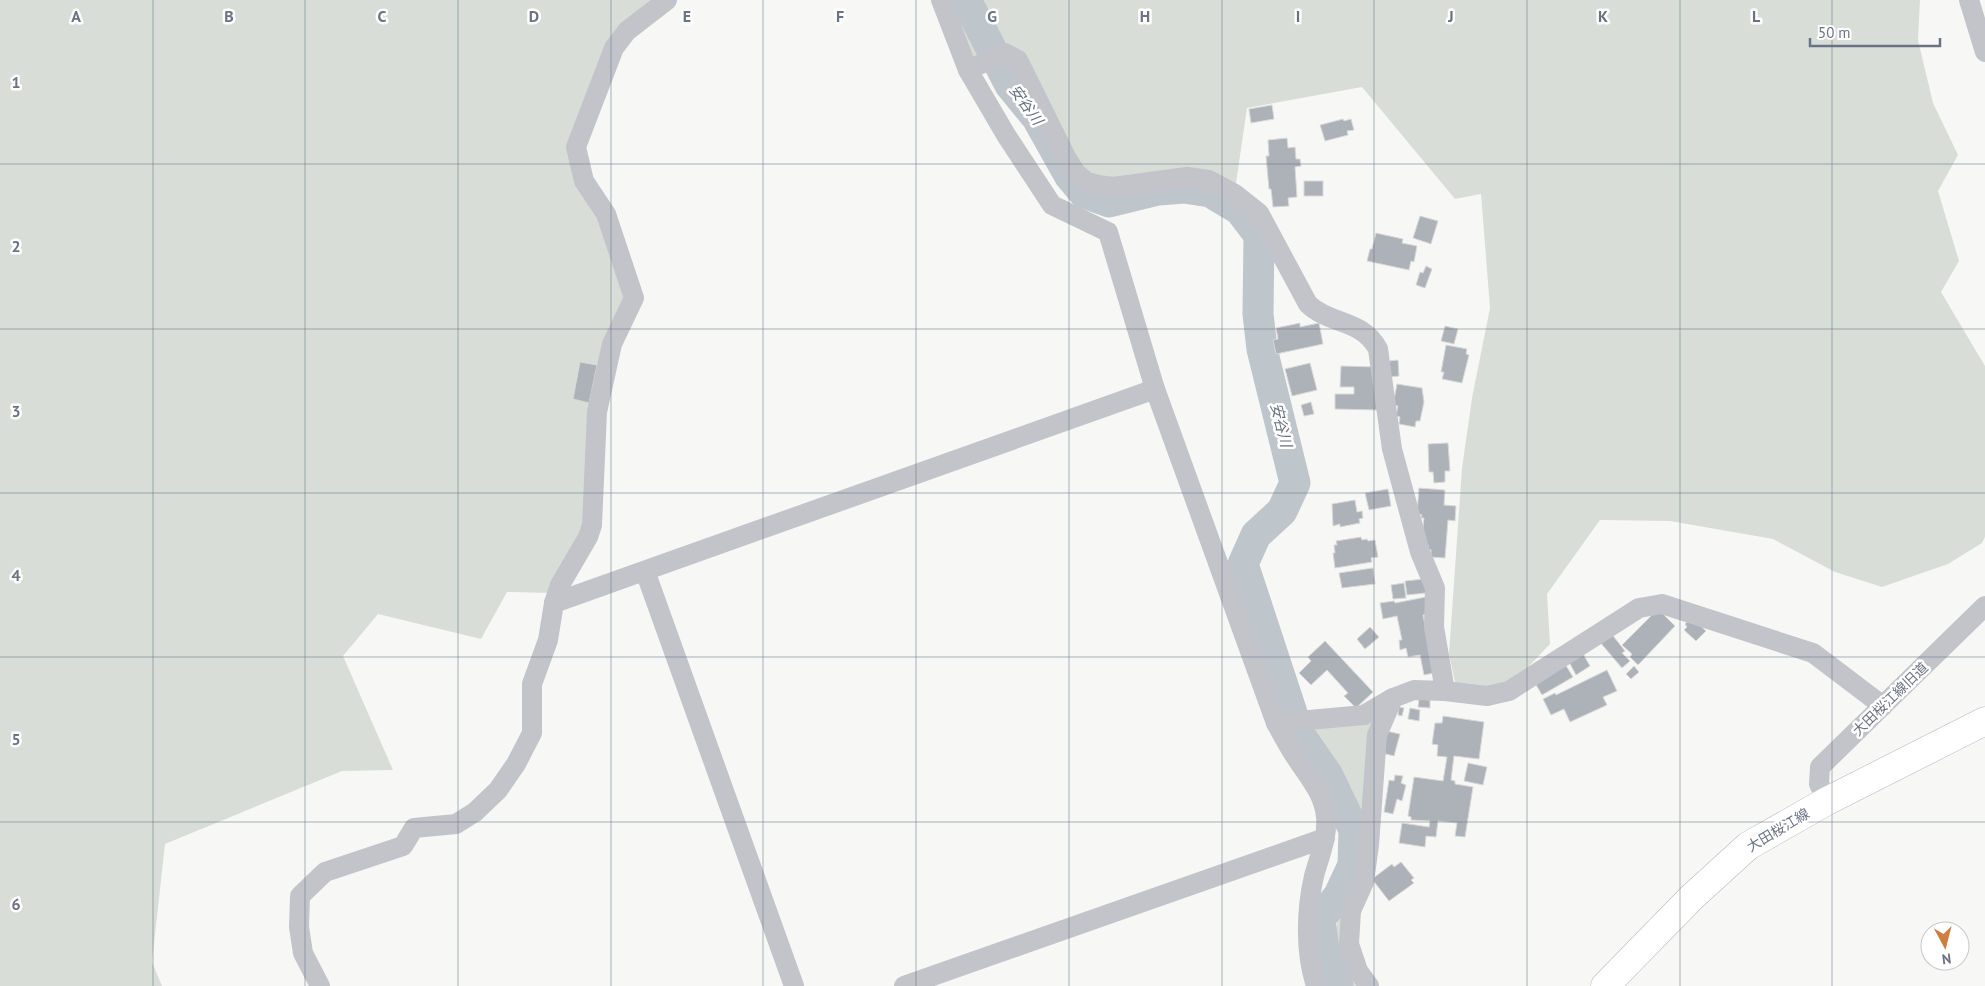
<svg xmlns="http://www.w3.org/2000/svg" width="1985" height="986" viewBox="0 0 1985 986" font-family="'PT Sans','Noto Sans JP',sans-serif">
	<style>
		.green { fill: #d8ded7 }
		.lines { fill: none; stroke-linecap: round; stroke-linejoin: round }
		.river { stroke: #bec5cb; stroke-width: 31 }
		.building { fill: #adb1b8; stroke: #d9d9d8 }
		.primary-casing { stroke: #b6b8bd; stroke-width: 29 }
		.minor { stroke: #c2c4c9; stroke-width: 20 }
		.primary { stroke: #fff; stroke-width: 28 }
		.grid { fill: none; stroke: #6b7383; stroke-width: 1; stroke-opacity: 0.55 }
		.labels { text-anchor: middle; stroke-width: 5; stroke-linejoin: round; paint-order: stroke }
		.street-label { font-size: 14px; fill: #6b7383; stroke: #fff }
		.water-label { font-size: 15px; font-style: italic; fill: #67737e; stroke: #fff }
		.grid-label { font-size: 16px; text-anchor: middle; font-weight: bold; fill: #6b7383; stroke: #fff; stroke-width: 5; stroke-linejoin: round; paint-order: stroke }
	</style>
	<rect width="100%" height="100%" fill="#f7f8f6"/>
	<!-- green -->
	<g class="green">
		<polygon points="0,0 659,0 625,27 573,151 630,296 608,340 587,529 551,593 507,592 481,639 378,614 343,656 393,770 342,771 165,844 152,962 162,986 0,986"/>
		<polygon points="946,0 1920,0 1918,40 1933,103 1958,155 1938,191 1959,261 1941,292 1985,366 1985,537 1982,543 1948,564 1882,587 1835,572 1773,539 1670,521 1600,520 1547,594 1550,644 1517,679 1505,688 1456,687 1449,654 1462,468 1472,398 1490,308 1481,194 1455,199 1362,87 1247,108 1235,190 1212,176 1108,183 1083,174 1023,61 971,61"/>
		<polygon points="1376,718 1361,876 1347,909 1365,986 1352,986 1344,973 1337,950 1337,924 1344,897 1355,875 1360,831 1347,809 1338,784 1303,723"/>
	</g>
	<g class="lines">
		<!-- river -->
		<polyline class="river" points="966,0 1010,85 1037,118 1069,175 1084,193 1109,202 1158,190 1184,188 1210,192 1240,210 1259,235 1258,314 1262,349 1295,483 1282,511 1256,535 1243,564 1299,734 1327,774 1354,830 1353,865 1339,895 1320,919 1324,949 1338,986"/>
	</g>
	<!-- building -->
	<g class="building">
		<polygon points="1272,105 1274,119 1251,123 1249,109"/>
		<polygon points="1343,119 1344,121 1351,119 1354,130 1347,131 1348,135 1325,141 1320,125"/>
		<polygon points="1287,138 1288,148 1295,147 1296,159 1300,159 1301,166 1295,167 1297,197 1288,198 1289,206 1273,207 1271,189 1269,189 1266,156 1269,156 1268,140"/>
		<rect x="1304" y="181" width="19" height="15"/>
		<polygon points="1420,216 1438,221 1431,244 1413,238"/>
		<polygon points="1376,233 1403,239 1402,243 1417,246 1414,262 1411,261 1409,270 1367,261 1370,249 1372,249"/>
		<polygon points="1426,266 1432,269 1425,288 1416,285 1420,272 1423,273"/>
		<polygon points="1300,323 1300,327 1319,323 1323,344 1276,354 1273,340 1278,339 1276,328"/>
		<polygon points="1445,326 1458,329 1454,344 1441,341"/>
		<polygon points="1446,345 1467,349 1466,354 1469,355 1462,383 1442,379 1444,372 1441,372"/>
		<polygon points="1398,360 1399,376 1390,377 1389,361"/>
		<polygon points="580,362 597,365 589,403 573,399"/>
		<polygon points="1310,363 1317,390 1292,396 1285,369"/>
		<polygon points="1341,366 1378,367 1377,410 1335,409 1335,394 1354,394 1354,387 1340,387"/>
		<polygon points="1397,384 1422,388 1424,402 1420,421 1416,421 1415,427 1399,424 1400,417 1396,416 1398,406 1393,405"/>
		<polygon points="1311,402 1314,414 1304,416 1301,405"/>
		<polygon points="1448,443 1450,471 1445,471 1445,482 1434,483 1433,472 1429,472 1428,444"/>
		<polygon points="1419,488 1445,490 1444,505 1456,506 1455,521 1448,520 1445,558 1431,557 1431,550 1428,549 1429,546 1425,545 1422,536 1424,518 1421,518 1422,515 1417,514"/>
		<polygon points="1388,489 1391,506 1369,510 1365,493"/>
		<polygon points="1355,500 1357,512 1362,511 1363,518 1359,519 1360,523 1340,527 1340,524 1333,526 1332,504"/>
		<polygon points="1361,537 1362,540 1367,539 1368,541 1375,540 1378,557 1371,558 1372,562 1335,568 1333,553 1335,553 1334,545 1337,545 1336,541"/>
		<polygon points="1373,568 1375,584 1342,588 1339,573"/>
		<polygon points="1424,579 1426,593 1407,595 1405,581"/>
		<polygon points="1404,583 1406,598 1393,599 1391,585"/>
		<polygon points="1426,597 1428,614 1423,615 1434,673 1424,675 1420,655 1408,657 1406,648 1400,650 1399,640 1402,640 1397,616 1383,619 1380,603 1394,601 1395,603"/>
		<polygon points="1658,609 1675,626 1638,665 1630,657 1632,654 1622,645"/>
		<polygon points="1694,620 1706,631 1696,641 1684,630 1687,627 1685,624 1688,621"/>
		<polygon points="1370,627 1379,637 1365,649 1357,639"/>
		<polygon points="1610,632 1625,651 1622,653 1630,661 1622,668 1599,641"/>
		<polygon points="1325,641 1373,692 1356,708 1344,696 1348,693 1327,670 1311,685 1299,673 1311,661 1308,657"/>
		<polygon points="1582,652 1590,666 1576,675 1568,660"/>
		<polygon points="1565,664 1573,677 1542,695 1535,683"/>
		<polygon points="1634,666 1639,672 1631,679 1626,674"/>
		<polygon points="1607,670 1617,691 1603,697 1607,705 1570,722 1564,709 1551,715 1543,699 1555,693 1556,695"/>
		<polygon points="1419,699 1430,700 1430,708 1418,707"/>
		<polygon points="1399,707 1404,708 1402,716 1398,715"/>
		<polygon points="1410,708 1420,710 1419,721 1408,719"/>
		<polygon points="1443,716 1484,722 1479,759 1454,756 1451,780 1455,781 1455,784 1473,787 1465,837 1455,836 1457,823 1438,821 1436,837 1426,836 1425,847 1399,843 1402,823 1429,827 1430,821 1411,820 1411,817 1408,816 1414,777 1443,781 1447,757 1437,756 1438,745 1432,744 1435,723 1442,723"/>
		<polygon points="1386,731 1400,734 1394,756 1382,753"/>
		<polygon points="1468,763 1487,767 1483,785 1464,781"/>
		<polygon points="1395,775 1403,776 1401,783 1406,785 1402,801 1397,799 1393,814 1384,812 1389,780 1394,781"/>
		<polygon points="1401,862 1414,878 1411,880 1414,883 1389,901 1372,879 1392,864 1394,867"/>
	</g>
	<g class="lines">
		<defs>
			<polyline id="primary" points="1605,986 1691,898 1748,846 1827,801 1985,721"/>
		</defs>
		<!-- primary casing -->
		<use href="#primary" class="primary-casing"/>
		<!-- minor -->
		<g class="minor">
			<path d="M941 0 968 70 1006 135 1052 205 1108 232 1155 389 1276 723C1282 734 1288 746 1295 756 1307 775 1324 793 1326 817 1328 836 1319 858 1314 876 1306 911 1305 952 1316 986"/>
			<polyline points="1969,0 1985,52"/>
			<path d="M968 70 1005 53 1018 60 1066 157 1076 173 1087 182 1098 185 1113 187 1187 177 1209 180 1235 194 1259 213 1308 304C1330 325 1362 319 1378 349L1392 449 1420 552 1435 588 1434 627 1445 691 1487 696 1509 691 1639 608 1662 604 1813 653 1883 706"/>
			<polyline points="645,571 794,986"/>
			<polyline points="554,603 1155,389"/>
			<polyline points="1276,723 1364,715 1393,698 1414,690 1445,691"/>
			<polyline points="1827,801 1819,784 1820,767 1985,606"/>
			<polyline points="320,986 303,953 299,927 300,896 325,872 403,846 414,828 456,824 475,812 498,790 516,764 532,733 532,684 548,640 554,603 560,585 588,537 592,525 597,412 612,344 634,298 606,214 584,181 576,147 614,48 627,31 667,0"/>
			<polyline points="904,986 1325,838"/>
			<polyline points="1369,986 1358,971 1349,944 1351,911 1364,882 1369,845 1377,735 1393,698"/>
		</g>
		<!-- primary -->
		<use href="#primary" class="primary"/>
	</g>
	<!-- grid -->
	<path class="grid" d="M153 0V986M305 0V986M458 0V986M611 0V986M763 0V986M916 0V986M1069 0V986M1222 0V986M1374 0V986M1527 0V986M1680 0V986M1832 0V986M0 164H1985M0 329H1985M0 493H1985M0 657H1985M0 822H1985"/>
	<g class="labels">
		<!-- street labels -->
		<g class="street-label">
			<text transform="translate(1890 699) rotate(-44)" y="5">大田桜江線旧道</text>
			<text transform="translate(1778 830) rotate(-31)" y="5">大田桜江線</text>
		</g>
		<!-- water labels -->
		<g class="water-label">
			<text transform="translate(1026 105) rotate(54)" y="5">安谷川</text>
			<text transform="translate(1281 425) rotate(76)" y="5">安谷川</text>
		</g>
	</g>
	<g class="grid-label">
		<text x="76" y="22">A</text>
		<text x="229" y="22">B</text>
		<text x="382" y="22">C</text>
		<text x="534" y="22">D</text>
		<text x="687" y="22">E</text>
		<text x="840" y="22">F</text>
		<text x="992" y="22">G</text>
		<text x="1145" y="22">H</text>
		<text x="1298" y="22">I</text>
		<text x="1451" y="22">J</text>
		<text x="1603" y="22">K</text>
		<text x="1756" y="22">L</text>
		<text x="16" y="88">1</text>
		<text x="16" y="252">2</text>
		<text x="16" y="417">3</text>
		<text x="16" y="581">4</text>
		<text x="16" y="745">5</text>
		<text x="16" y="910">6</text>
	</g>
	<!-- north arrow -->
	<g transform="translate(1945 946) rotate(173)"><circle r="24" fill="#ffffff" stroke="#c4c7cd"/>
	<path d="M0-4L9 19L0 12L-9 19Z" fill="#ce7e40"/>
	<text y="-8" font-size="14" font-weight="bold" text-anchor="middle" fill="#6b7383">N</text>
	</g>
	<!-- scale -->
	<path d="M1810 38v8h130v-8" fill="none" stroke="#6b7383" stroke-width="2.5"/>
	<text x="1818" y="38" font-size="15" fill="#6b7383" stroke="#ffffff" stroke-width="4" paint-order="stroke">50 m</text>
</svg>
